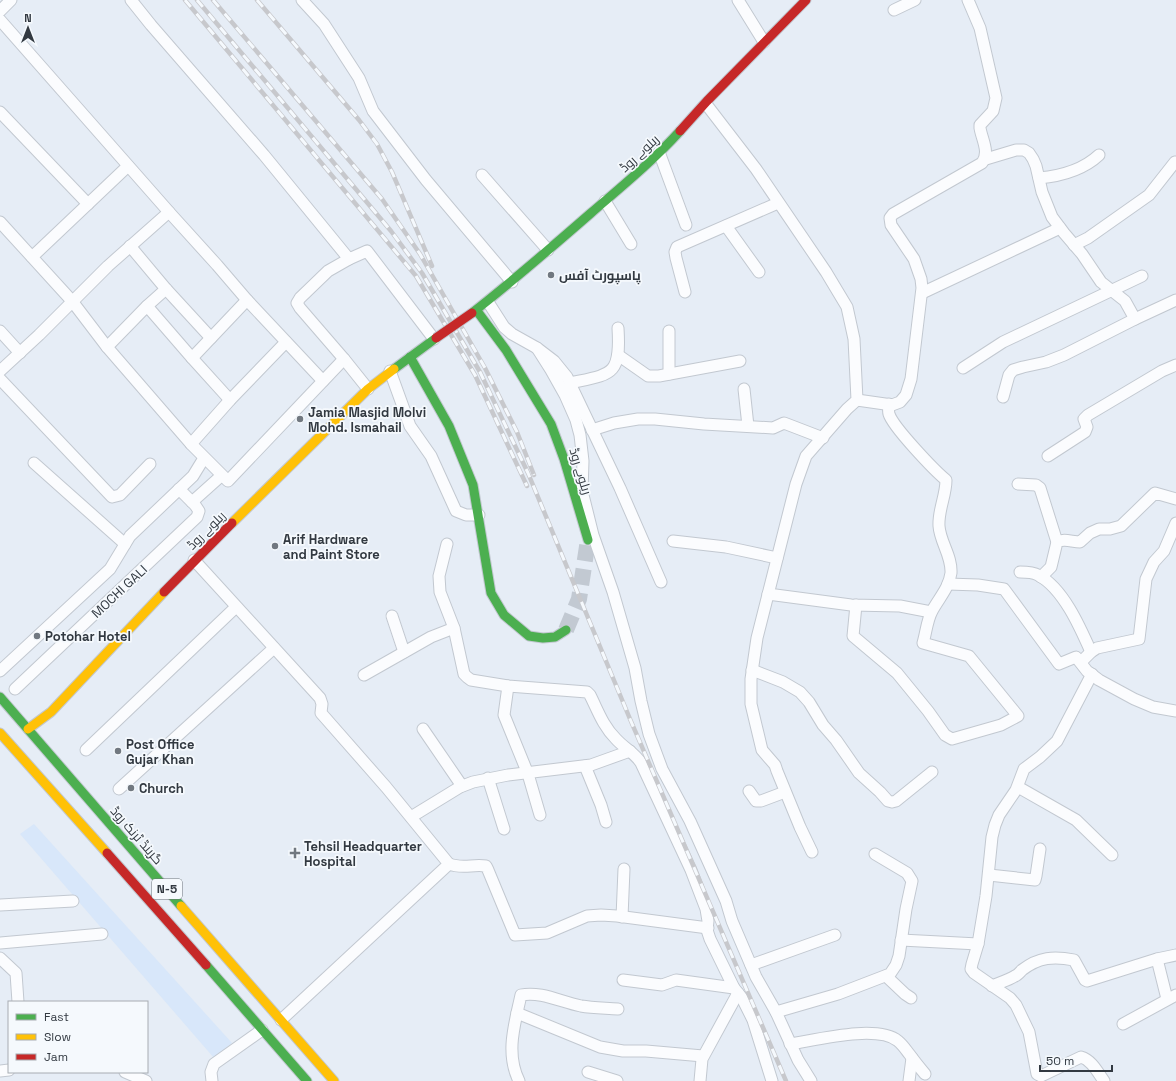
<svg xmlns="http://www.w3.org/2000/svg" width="1176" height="1081" viewBox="0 0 1176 1081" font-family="'Space Grotesk',Cairo,sans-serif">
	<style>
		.built { fill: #d8e7fa }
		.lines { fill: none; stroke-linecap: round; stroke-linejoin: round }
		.secondary-tunnel { stroke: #c2c9d2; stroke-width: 16; stroke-dasharray: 16 8; stroke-linecap: butt }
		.street-casing { stroke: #c2c8d0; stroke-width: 13 }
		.fast-casing { stroke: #c2c8d0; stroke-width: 11 }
		.slow-casing { stroke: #c2c8d0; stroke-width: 11 }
		.jam-casing { stroke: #c2c8d0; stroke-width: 11 }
		.street { stroke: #fbfcfe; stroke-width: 11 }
		.fast { stroke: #4caf50; stroke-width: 9 }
		.slow { stroke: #ffc107; stroke-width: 9 }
		.jam { stroke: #c62828; stroke-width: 9 }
		.rail-casing { stroke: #c7c8cc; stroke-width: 4.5 }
		.rail { stroke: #f5f9fd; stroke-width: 3; stroke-dasharray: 9; stroke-linecap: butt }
		.jam-bridge-casing { stroke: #c2c8d0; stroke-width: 11; stroke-linecap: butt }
		.jam-bridge { stroke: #c62828; stroke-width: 9 }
		.poi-dot { fill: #717880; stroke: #f5f9fd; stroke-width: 1.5 }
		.labels { text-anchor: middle; stroke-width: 3.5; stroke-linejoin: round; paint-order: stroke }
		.shield { fill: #f5f9fd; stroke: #6c7379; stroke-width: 1 }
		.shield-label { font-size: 12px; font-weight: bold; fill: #323941 }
		.street-label { font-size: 13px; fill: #323941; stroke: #f5f9fd }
		.poi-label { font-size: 13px; font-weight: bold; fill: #323941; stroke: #f5f9fd; text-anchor: start }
	</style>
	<rect width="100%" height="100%" fill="#e6edf6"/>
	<!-- built -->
	<polygon class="built" points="34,824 232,1043 214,1058 20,834"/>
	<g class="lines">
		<!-- secondary-tunnel -->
		<polyline class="secondary-tunnel" points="566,630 579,599 588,540"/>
		<defs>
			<g id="street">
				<polyline points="131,0 151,25 264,155 349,259 367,251 434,339"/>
				<polyline points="302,0 324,24 359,78 373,111 426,180 512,282"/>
				<polyline points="738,0 764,42"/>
				<polyline points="894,10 915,0"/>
				<polyline points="0,11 11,0"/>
				<polyline points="0,20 169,212 108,266 39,335 0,371"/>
				<polyline points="706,104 756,169 826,272 847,307 854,339 857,400 847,409 806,456 796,484 757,638 751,679 751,704 762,750 775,765 777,771 800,827 812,852"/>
				<polyline points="0,112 88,204"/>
				<polyline points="659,152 686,225"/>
				<polyline points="986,159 1016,150 1024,150 1029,153 1033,159 1036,166 1042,192 1052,217 1064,233 1082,254 1101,282 1125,301 1135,319"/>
				<polyline points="482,175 548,250"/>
				<path d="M1039 178C1061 176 1083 170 1099 155"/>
				<polyline points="605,201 631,244"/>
				<polyline points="169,212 217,265 247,300 323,381"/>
				<polyline points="0,222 72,301 107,347 191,444 228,481 344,359"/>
				<polyline points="726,226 759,272"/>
				<polyline points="1074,245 1088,238 1149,195 1175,162"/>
				<polyline points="130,246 166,289 211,338"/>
				<polyline points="32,257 128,166"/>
				<polyline points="349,259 328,271 300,298 297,303 300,308 344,359 368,389"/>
				<polyline points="685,292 676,258 675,252 677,247 778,203"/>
				<polyline points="922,293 1060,228"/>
				<polyline points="488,302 504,327 512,334 537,348 554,361 567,377 620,488 661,582"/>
				<polyline points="147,306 166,289"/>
				<polyline points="0,331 20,353"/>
				<polyline points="669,331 669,374"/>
				<polyline points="107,347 147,306 192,358 230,400"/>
				<polyline points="537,348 551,370 565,395 576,420 580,435 583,461 582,491 593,535 613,592 635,668 641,701 649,734 662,769 690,821 726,901 732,921 756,977 776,1012 798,1060 811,1081"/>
				<polyline points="618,355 648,376 659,376 740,361"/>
				<polyline points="192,358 247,300"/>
				<polyline points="963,368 1003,342 1142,276"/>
				<polyline points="390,371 410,426 431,456 456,511 466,515 479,515"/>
				<polyline points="0,379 112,497 120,495 150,464"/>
				<path d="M570 383C612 374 621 376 618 328"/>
				<polyline points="744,389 748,426"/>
				<polyline points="1003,397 1009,375 1013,370 1023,367 1046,362 1064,355 1135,319 1176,300"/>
				<path d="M857 400 892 405 900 402 906 395 911 379 922 288 921 279 914 259 891 225 890 218 893 214 982 163C990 152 982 140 980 128V125L993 111 996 98 980 28 968 0"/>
				<polyline points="592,430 614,423 638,419 655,419 704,424 773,428 784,423 823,438"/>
				<polyline points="191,444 230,400 286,342"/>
				<polyline points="1048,456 1085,432 1087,427 1084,419 1088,415 1162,371 1176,365"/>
				<polyline points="34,463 125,544"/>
				<polyline points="1018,484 1036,485 1040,488 1057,542"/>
				<polyline points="192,502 221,476"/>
				<polyline points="673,541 726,547 777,558"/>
				<path d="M447 544 439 576 440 592 454 628 464 674 467 677 471 680 508 686 587 692 590 695C598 711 603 726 616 739 624 748 635 753 641 763L691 870 706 909 708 921 707 930 710 939 734 988 742 998 753 1020 772 1081"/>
				<polyline points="194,560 320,698 322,704 321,713 386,787 449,864 281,1020"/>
				<path d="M1020 572C1026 572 1033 572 1038 575 1063 588 1080 627 1091 652"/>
				<path d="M1041 577 1051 567 1057 542C1064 538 1072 542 1080 542L1090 533 1099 529H1110L1121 526 1155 493 1176 499"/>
				<polyline points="948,584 978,585 1004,589 1059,664 1076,657 1087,671 1099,680 1134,699 1153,707 1176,711"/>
				<polyline points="768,594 851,605 900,606 931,612"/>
				<path d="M856 605 853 636 897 673 928 711 945 735 952 739 1001 725 1018 716 969 656 923 643C926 633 927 620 932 611 939 598 949 588 951 573 952 556 940 542 939 526 938 510 946 496 946 480 934 470 893 427 889 414 888 411 889 407 889 404"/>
				<polyline points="392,616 404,652"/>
				<polyline points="1081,662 1091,652 1097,648 1139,639 1146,579 1154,562 1164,551 1176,523"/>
				<polyline points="752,670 783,682 800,692 809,702 823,725 836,740 859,773 880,792 888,801 892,802 896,801 932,772"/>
				<polyline points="0,671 110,569 130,536 193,476 204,458"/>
				<path d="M1092 674 1057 741 1040 757 1024 769 1016 790 999 815 995 825 992 837 986 896 978 944 972 964 971 969 974 973 1010 998 1016 1005 1029 1032 1037 1074 1041 1076 1081 1057C1092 1060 1098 1073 1104 1081"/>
				<polyline points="364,675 431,637 454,628"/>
				<polyline points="508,686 504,715 528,774 540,815"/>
				<polyline points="15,689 197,517 199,511 195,505 179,489"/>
				<polyline points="423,729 462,786"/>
				<polyline points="86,750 236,607"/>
				<polyline points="585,766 601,805 606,822"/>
				<polyline points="488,778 504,829"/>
				<polyline points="1018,787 1076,820 1112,855"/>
				<polyline points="119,789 274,648"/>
				<polyline points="749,791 756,801 761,801 785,792"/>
				<polyline points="411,817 460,787 473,782 508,775 591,765 630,751"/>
				<path d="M449 864C462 869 473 864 486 866L488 870 515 935 547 933 587 916 601 915 617 916 708 928"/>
				<polyline points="989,875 1035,880 1036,876 1040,849"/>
				<polyline points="0,905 73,901"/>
				<polyline points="622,917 624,869"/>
				<polyline points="901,940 978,944"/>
				<polyline points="0,943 102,934"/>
				<polyline points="0,958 16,973 18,1002"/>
				<polyline points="1157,959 1167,999"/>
				<polyline points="751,965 835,935"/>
				<polyline points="886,976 905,994 911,998"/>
				<polyline points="623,980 662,985 676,980 734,988"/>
				<path d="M992 986C999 983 1009 980 1015 976 1018 975 1020 972 1022 970 1039 957 1054 956 1074 960L1085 980 1087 981 1157 959 1176 955"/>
				<polyline points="776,1012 838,994 890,974 896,965 899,956 906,909 912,881 907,873 875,854"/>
				<polyline points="517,1013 600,1047 623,1051 646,1051 703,1056"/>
				<polyline points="1123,1024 1176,995"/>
				<path d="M790 1044C816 1040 877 1024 898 1041 903 1045 906 1050 910 1055 915 1062 920 1068 925 1074"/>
				<polyline points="0,1071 9,1070"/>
				<polyline points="125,1072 146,1081"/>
				<polyline points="588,1072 617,1081"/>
				<polyline points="212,1081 211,1072 214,1064 262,1030"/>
				<path d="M519 1081C505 1053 515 1023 521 995 541 991 561 1002 581 1006 593 1008 606 1008 618 1009"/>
				<polyline points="700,1081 702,1059 738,993"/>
				<polyline points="909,1081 912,1058"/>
			</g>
			<g id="fast">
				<polyline points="477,311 506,350 551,424 564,459 588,540"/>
				<path d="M472 313C513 281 552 247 591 213 621 187 653 161 680 131"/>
				<polyline points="410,357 449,426 473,485 491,593 504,615 529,636 543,638 555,637 566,630"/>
				<polyline points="394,369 436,338"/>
				<polyline points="0,697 181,906"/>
				<polyline points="206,965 307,1081"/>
			</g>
			<g id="slow">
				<polyline points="232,523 368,389 394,369"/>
				<polyline points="28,729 51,712 164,592"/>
				<polyline points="0,733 107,853"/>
				<polyline points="181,906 334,1081"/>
			</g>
			<g id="jam">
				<polyline points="680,131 707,101 806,0"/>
				<polyline points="164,592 232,523"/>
				<polyline points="107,853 206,965"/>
			</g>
		</defs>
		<!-- street casing -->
		<use href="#street" class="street-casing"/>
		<!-- fast casing -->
		<use href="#fast" class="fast-casing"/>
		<!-- slow casing -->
		<use href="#slow" class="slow-casing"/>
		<!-- jam casing -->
		<use href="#jam" class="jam-casing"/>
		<!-- street -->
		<use href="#street" class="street"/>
		<!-- fast -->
		<use href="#fast" class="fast"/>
		<!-- slow -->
		<use href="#slow" class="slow"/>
		<!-- jam -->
		<use href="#jam" class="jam"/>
		<defs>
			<g id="rail">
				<polyline points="185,0 416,276 475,375 527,486"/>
				<polyline points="197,0 391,231 422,273 480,372 528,473 630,719 786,1081"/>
				<polyline points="213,0 382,199 420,254 485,368 517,432 534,475"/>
				<polyline points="257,0 359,120 377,144 392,172 432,266"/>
			</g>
		</defs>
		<!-- rail casing -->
		<use href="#rail" class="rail-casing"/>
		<!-- rail -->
		<use href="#rail" class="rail"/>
		<defs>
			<polyline id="jam-bridge" points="436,338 472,313"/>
		</defs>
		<!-- jam-bridge casing -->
		<use href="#jam-bridge" class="jam-bridge-casing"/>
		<!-- jam-bridge -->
		<use href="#jam-bridge" class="jam-bridge"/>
	</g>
	<!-- markers -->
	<g class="poi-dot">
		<circle cx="551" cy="275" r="4"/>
		<circle cx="300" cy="419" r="4"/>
		<circle cx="275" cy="546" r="4"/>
		<circle cx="37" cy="636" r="4"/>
		<circle cx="118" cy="751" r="4"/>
		<circle cx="131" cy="788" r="4"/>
		<path d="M293 847h4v4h4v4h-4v4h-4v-4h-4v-4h4z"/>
	</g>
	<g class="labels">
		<!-- shield labels -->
		<rect class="shield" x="152" y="879" width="30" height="20" rx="3"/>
		<g class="shield-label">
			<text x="167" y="893">N-5</text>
		</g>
		<!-- street labels -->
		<g class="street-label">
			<text transform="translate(639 153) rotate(-43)" y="5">ریلوے روڈ</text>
			<text transform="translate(581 471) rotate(73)" y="5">ریلوے روڈ</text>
			<text transform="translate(206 530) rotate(-45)" y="5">ریلوے روڈ</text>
			<text transform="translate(119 591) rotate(-43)" y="5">MOCHI GALI</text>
			<text transform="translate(137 835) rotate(49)" y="5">گرینڈ ٹرنک روڈ</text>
		</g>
		<!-- poi labels -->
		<g class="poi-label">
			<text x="559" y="280">پاسپورٹ آفس</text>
			<text x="308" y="417">Jamia Masjid Molvi<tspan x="308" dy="15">Mohd. Ismahail</tspan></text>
			<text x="283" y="544">Arif Hardware<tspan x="283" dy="15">and Paint Store</tspan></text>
			<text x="45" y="641">Potohar Hotel</text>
			<text x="126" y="749">Post Office<tspan x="126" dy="15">Gujar Khan</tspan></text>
			<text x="139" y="793">Church</text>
			<text x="304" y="851">Tehsil Headquarter<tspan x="304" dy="15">Hospital</tspan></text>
		</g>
	</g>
	<!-- legend -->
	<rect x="8" y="1001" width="140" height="72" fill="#f5f9fd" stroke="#a7acb2"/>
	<rect x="16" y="1014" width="20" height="6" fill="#4caf50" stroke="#a7acb2"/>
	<text x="44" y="1021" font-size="12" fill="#323941">Fast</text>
	<rect x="16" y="1034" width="20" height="6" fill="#ffc107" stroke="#a7acb2"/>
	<text x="44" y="1041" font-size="12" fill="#323941">Slow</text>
	<rect x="16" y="1054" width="20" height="6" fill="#c62828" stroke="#a7acb2"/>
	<text x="44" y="1061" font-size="12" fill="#323941">Jam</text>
	<!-- north arrow -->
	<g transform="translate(28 28)" stroke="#f5f9fd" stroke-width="3" paint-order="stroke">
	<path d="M0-3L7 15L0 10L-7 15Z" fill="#323941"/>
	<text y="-6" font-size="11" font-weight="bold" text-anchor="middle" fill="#323941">N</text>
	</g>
	<!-- scale -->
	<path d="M1040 1065v6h72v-6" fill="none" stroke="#323941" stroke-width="2"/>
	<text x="1046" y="1065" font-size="12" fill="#323941" stroke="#f5f9fd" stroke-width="3" paint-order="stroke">50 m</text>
</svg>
